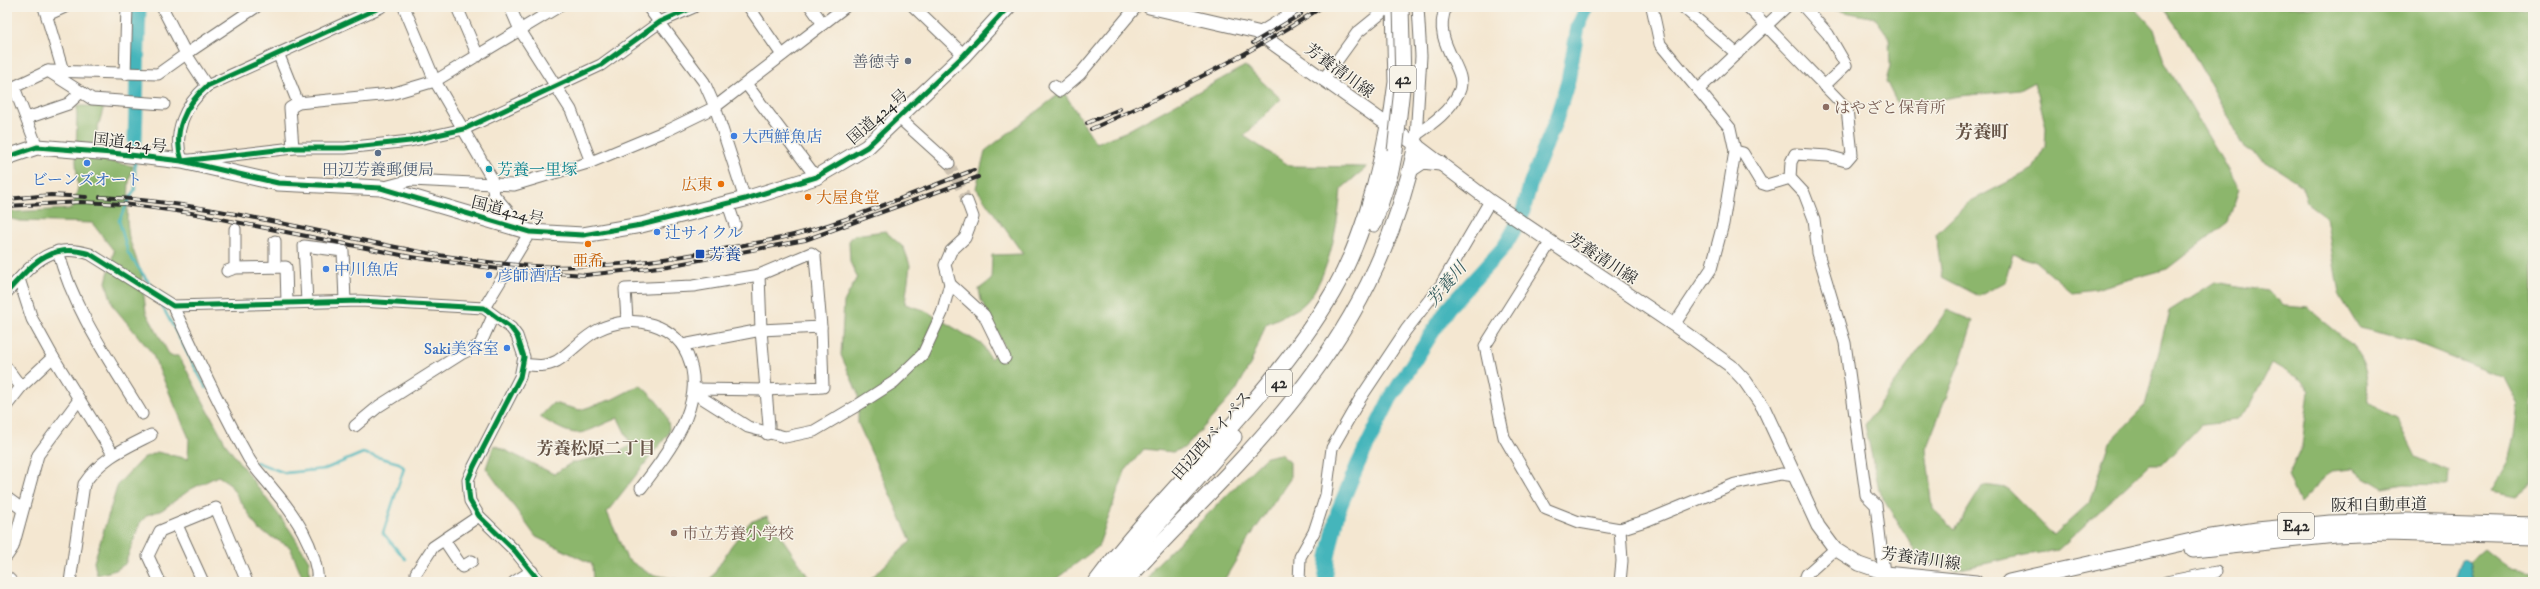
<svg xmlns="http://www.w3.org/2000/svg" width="2540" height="589" viewBox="0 0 2540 589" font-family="'IM FELL DW Pica','Noto Serif JP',serif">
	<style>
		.forest { fill: #8cb66c; stroke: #5c704c }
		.water { fill: #45b5bb; stroke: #387073 }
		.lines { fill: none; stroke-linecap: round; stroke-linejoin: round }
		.stream { stroke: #45b5bb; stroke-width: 2.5 }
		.river { stroke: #45b5bb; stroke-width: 15 }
		.minor-tunnel { stroke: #ccc1b0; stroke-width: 11; stroke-dasharray: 11 5.5; stroke-linecap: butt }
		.minor-casing { stroke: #716d65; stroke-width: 13 }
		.major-casing { stroke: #716d65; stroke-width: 15 }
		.highway-casing { stroke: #716d65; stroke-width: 17 }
		.minor { stroke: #fff; stroke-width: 11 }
		.major { stroke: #fff; stroke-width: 13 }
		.highway { stroke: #fff; stroke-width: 15 }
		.rail-casing { stroke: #2b2b2b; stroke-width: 4 }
		.rail { stroke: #f7f3e8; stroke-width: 2.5; stroke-dasharray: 8; stroke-linecap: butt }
		.highway-bridge-casing { stroke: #716d65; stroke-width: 17; stroke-linecap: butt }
		.highway-bridge { stroke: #fff; stroke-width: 15 }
		.cycleway-casing { stroke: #f7f3e8; stroke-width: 8 }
		.cycleway { stroke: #00873e; stroke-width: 5 }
		.worship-dot { fill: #6b7280; stroke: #f7f3e8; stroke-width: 1.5 }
		.education-dot { fill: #8d6e63; stroke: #f7f3e8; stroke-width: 1.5 }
		.shop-dot { fill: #3f7fe0; stroke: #f7f3e8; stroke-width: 1.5 }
		.service-dot { fill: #5c6f8a; stroke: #f7f3e8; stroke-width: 1.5 }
		.culture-dot { fill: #0f9aa8; stroke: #f7f3e8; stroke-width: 1.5 }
		.food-dot { fill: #e8710a; stroke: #f7f3e8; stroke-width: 1.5 }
		.transit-dot { fill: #1a4fb4; stroke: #f7f3e8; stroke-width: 1.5 }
		.labels { text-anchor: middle; stroke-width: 3; stroke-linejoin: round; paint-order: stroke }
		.shield { fill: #f7f3e8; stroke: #686764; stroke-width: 1 }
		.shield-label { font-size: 15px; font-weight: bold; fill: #2b2b2b }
		.worship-label { font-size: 16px; fill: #5b616d; stroke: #f7f3e8; text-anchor: end }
		.street-label { font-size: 16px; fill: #2b2b2b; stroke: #f7f3e8 }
		.education-label { font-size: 16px; fill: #785e54; stroke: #f7f3e8; text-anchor: start }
		.shop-label { font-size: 16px; fill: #366cbe; stroke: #f7f3e8; text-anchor: start }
		.service-label { font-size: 16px; fill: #4e5e75; stroke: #f7f3e8 }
		.culture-label { font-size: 16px; fill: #0d838f; stroke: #f7f3e8; text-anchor: start }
		.food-label { font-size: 16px; fill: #c56008; stroke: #f7f3e8; text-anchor: end }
		.transit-label { font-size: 16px; fill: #164399; stroke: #f7f3e8; text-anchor: start }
		.water-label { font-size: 17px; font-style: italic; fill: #345b5d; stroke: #f7f3e8 }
		.neighbourhood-label { font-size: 17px; font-weight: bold; fill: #665447; stroke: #f7f3e8 }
		.quarter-label { font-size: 18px; font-weight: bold; fill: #665447; stroke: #f7f3e8 }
	</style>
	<rect width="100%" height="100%" fill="#f7f3e8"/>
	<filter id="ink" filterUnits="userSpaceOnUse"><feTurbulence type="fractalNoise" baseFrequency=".025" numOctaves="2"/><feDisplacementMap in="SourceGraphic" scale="8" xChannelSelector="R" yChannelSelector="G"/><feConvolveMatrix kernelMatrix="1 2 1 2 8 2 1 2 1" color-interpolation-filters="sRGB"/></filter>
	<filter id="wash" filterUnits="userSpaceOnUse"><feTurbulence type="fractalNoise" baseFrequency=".012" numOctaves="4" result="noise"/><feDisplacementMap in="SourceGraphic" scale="16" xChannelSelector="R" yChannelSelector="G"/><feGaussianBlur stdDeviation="0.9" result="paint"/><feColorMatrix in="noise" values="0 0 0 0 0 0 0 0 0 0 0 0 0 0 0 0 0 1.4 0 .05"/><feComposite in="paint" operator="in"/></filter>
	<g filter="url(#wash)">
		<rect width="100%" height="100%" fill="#f4e7d1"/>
		<!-- forest -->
		<g class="forest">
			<polygon points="1836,7 2134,7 2154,29 2164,61 2239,189 2228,222 2167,269 2095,289 2072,292 2036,262 2013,254 2005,282 1979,296 1942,277 1936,234 1969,202 2033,169 2045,147 2046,128 2035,82 2020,90 1960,96 1899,107 1886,81 1890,66 1889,37 1875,18 1835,10"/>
			<polygon points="2162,7 2533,7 2533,482 2516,496 2491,491 2508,462 2514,436 2518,405 2504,378 2407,339 2359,328 2339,294 2326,217 2307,203 2302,185 2246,149 2185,39"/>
			<path d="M1245 66 1281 99 1244 136 1290 166 1367 167 1341 189C1338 223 1330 275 1306 302 1298 311 1278 318 1266 324L1251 363 1236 391 1186 447 1173 452 1144 449 1125 471 1098 547 1052 582H867L911 541 858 423V394L841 355 844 302 857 277 850 262 849 241 854 235 885 231 904 248 910 265 905 304 924 310 983 345 990 359 1004 346 981 300 979 289 991 280 992 255 1023 254 976 188 985 151 1063 91 1096 143 1125 132Z"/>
			<polygon points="77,106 104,106 96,134 96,159 133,166 129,182 127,221 129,238 141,272 146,312 170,356 179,356 227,446 290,530 309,561 310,582 300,582 302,576 290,547 259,530 229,483 218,476 191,489 162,510 147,515 140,523 125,564 116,570 97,575 94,562 118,484 143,458 157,452 188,459 189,438 152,353 113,306 106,282 114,251 92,223 20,221 7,218 8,212 72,209 78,188 76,162"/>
			<path d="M2215 282 2267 291 2284 306 2309 308C2327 327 2360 344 2365 370 2368 379 2367 391 2368 401L2381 411 2397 419 2416 457 2448 471 2447 485 2403 484 2383 488 2351 469 2331 471 2300 503 2288 475 2302 445 2309 391 2301 380 2272 363 2249 408 2237 420 2201 424 2162 465H2149L2058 550 2025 555 1956 570 1922 561 1880 494 1865 425 1947 310 1973 321 1960 362 1926 449 1933 509 1955 530 1983 485 2007 488 2054 536 2090 503 2110 442 2145 406 2169 311Z"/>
			<path d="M640 385C655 399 670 412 669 433L607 512 627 559 650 574 691 582H593L592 564 536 537 486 468 494 445 554 474 571 463 618 453 631 445 618 418C578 434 581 442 540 417L553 403 580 410 613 399Z"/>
			<polygon points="1280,454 1290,462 1290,479 1250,537 1223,582 1147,582 1155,566 1266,457"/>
			<polygon points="767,516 812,582 709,582 731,546 750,522"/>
			<polygon points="2484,549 2509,569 2533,572 2533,582 2474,582 2470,561"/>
		</g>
		<!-- water -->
		<polygon class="water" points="2463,557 2470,561 2474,582 2454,582"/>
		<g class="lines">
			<!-- stream -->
			<g class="stream">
				<polyline points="135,150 135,140"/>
				<polyline points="135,161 135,189 119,220 128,253 152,287"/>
				<polyline points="161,304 206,388"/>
				<polyline points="256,462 285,473 325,469 363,453 399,463 404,468 383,533 405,559"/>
			</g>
			<!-- river -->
			<g class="river">
				<polyline points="135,140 139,7"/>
				<polyline points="1325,582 1328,557 1338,511 1358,464 1390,399 1448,308 1504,247 1521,218 1531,182 1556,120 1568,81 1578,27 1587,7"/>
			</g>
		</g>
	</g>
	<g filter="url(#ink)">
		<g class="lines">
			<!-- minor-tunnel -->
			<polyline class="minor-tunnel" points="949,163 967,201"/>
			<defs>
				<g id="minor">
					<polyline points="44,7 63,71"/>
					<path d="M381 7 207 86C185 105 172 132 182 161L293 148H345L410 141 464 129 601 65 660 22 694 7"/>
					<polyline points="404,7 435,81 491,177 494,195 524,230"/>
					<polyline points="457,7 478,56"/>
					<polyline points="510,7 520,30 571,110 591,162"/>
					<polyline points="648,7 704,82 715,107 745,199"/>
					<polyline points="749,7 782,55"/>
					<polyline points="811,7 823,24"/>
					<polyline points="914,7 964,55"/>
					<polyline points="1652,7 1660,44 1730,128 1735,151 1723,224 1711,269 1674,325"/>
					<polyline points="1683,7 1737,54"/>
					<polyline points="1748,7 1847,109 1852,154 1846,161 1828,156 1795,154 1791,162 1790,178 1804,193 1814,219 1818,253 1845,343 1866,495 1876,505 1885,582"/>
					<polyline points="1804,7 1828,34 1846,65 1824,86"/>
					<polyline points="47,15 65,7"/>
					<polyline points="1259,33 1301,7"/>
					<polyline points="278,53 298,103 290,108 293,148"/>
					<polyline points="48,71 92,99 164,104"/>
					<polyline points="125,74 127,7"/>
					<polyline points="1323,80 1357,33 1389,7"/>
					<polyline points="747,85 816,177"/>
					<polyline points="207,86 186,54 256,7"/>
					<polyline points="1054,86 1060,91 1080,74 1136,7"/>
					<polyline points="14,87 48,71 158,74 186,54 162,7"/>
					<polyline points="7,90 14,87 37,147"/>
					<polyline points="1698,90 1786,7"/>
					<polyline points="298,103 391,94 435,81 558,7"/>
					<polyline points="898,117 949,163"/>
					<polyline points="27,118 68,104 81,92"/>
					<polyline points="1388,126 1394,82 1392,7"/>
					<path d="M1416 135C1433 123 1450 111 1459 92 1470 69 1430 45 1446 7"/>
					<polyline points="1416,138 1421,56 1418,7"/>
					<polyline points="1735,151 1743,153 1761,183 1767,185 1790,178"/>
					<polyline points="381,188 411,180 514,185 591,162 668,130 715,107 845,7"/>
					<polyline points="728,204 735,225"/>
					<polyline points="235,229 235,268"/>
					<polyline points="275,241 275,267"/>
					<polyline points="1550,243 1485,346 1504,437 1546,509 1579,522 1620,529 1648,520 1735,484 1781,474 1795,476"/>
					<path d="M58 251C74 311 110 361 142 414"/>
					<polyline points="227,271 235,268 286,267 287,303"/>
					<polyline points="759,275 761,330 769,426 767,434"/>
					<polyline points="19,279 32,319 53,357 113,454"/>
					<polyline points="950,284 984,315 1005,358"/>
					<path d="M7 292C32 265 49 241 90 254L173 306 360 301 484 308 511 328 517 336 524 357 520 377 474 466 468 480 469 493 470 501 479 516 515 551 540 582"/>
					<polyline points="307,302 304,246 343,251 345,301"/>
					<path d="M173 306C197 358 221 409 249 459 255 469 265 479 272 488 295 515 316 546 318 582"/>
					<polyline points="484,308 530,232"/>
					<polyline points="627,320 625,289 693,286 759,275 811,253 815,256 821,327 823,387 766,390 695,389"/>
					<polyline points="683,345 761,330 821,327"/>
					<path d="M524 364C536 366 546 367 557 361 572 352 582 338 598 330 633 312 678 323 690 362 705 407 667 454 641 488"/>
					<polyline points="7,368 21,387"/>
					<polyline points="695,389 699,396 748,427 785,437 814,431 858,405 894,382 923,354 942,313 950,284 945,265 951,251 965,238 973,217 967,201"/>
					<polyline points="7,405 21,387 53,357"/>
					<polyline points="355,426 379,406 461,354 480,345 493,316"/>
					<polyline points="7,498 22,509"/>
					<polyline points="177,525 203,582"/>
					<polyline points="444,540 462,567 472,561"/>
					<polyline points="7,556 13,547 38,455 78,401"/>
					<polyline points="416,573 433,547 479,516"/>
					<polyline points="7,577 12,582"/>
					<path d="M70 582 84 484C101 458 125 448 151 435"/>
					<polyline points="160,582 148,556 160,531 216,508 247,582"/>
					<polyline points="514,582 532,571"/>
					<polyline points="1299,582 1300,557 1314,532 1326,495 1332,448 1360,399 1406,330 1441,285 1490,201"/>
					<polyline points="1620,582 1622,561 1620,529"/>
					<polyline points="1804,582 1807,574 1835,549"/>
					<polyline points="2166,582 2216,572"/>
				</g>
				<polyline id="major" points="1149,7 1257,32 1416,145 1490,201 1674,325 1731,366 1745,381 1763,407 1818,526 1835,549 1859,564 1885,573 1976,582"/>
				<g id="highway">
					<polyline points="7,157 37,147 112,153 182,161 278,183 381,188 530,232 583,235 641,225 745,199 816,177 867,147 964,55 1008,7"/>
					<polyline points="1411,169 1423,161 1440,163"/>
					<polyline points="1374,224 1391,171 1395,151"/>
					<polyline points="2193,550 2336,535 2385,533 2533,537"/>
					<polyline points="1112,577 1234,437"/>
					<path d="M1096 582C1170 482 1270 401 1333 292 1362 241 1377 184 1388 126"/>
					<path d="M1125 582C1161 541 1202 502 1239 462 1328 367 1389 274 1416 145"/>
					<polyline points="2009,582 2205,538 2257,530 2330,523 2407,521 2533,525"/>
				</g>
			</defs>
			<!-- minor casing -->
			<use href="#minor" class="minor-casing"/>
			<!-- major casing -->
			<use href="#major" class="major-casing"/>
			<!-- highway casing -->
			<use href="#highway" class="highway-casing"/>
			<!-- minor -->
			<use href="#minor" class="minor"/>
			<!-- major -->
			<use href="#major" class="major"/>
			<!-- highway -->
			<use href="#highway" class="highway"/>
			<defs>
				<g id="rail">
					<polyline points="1253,43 1301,14"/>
					<polyline points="1087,123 1120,109"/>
					<path d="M1091 129C1171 93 1249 55 1322 7"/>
					<path d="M100 197C238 203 370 251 507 264 585 272 664 261 739 246 760 242 781 239 801 233 860 217 917 191 974 170"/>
					<polyline points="7,199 51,195 86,197"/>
					<polyline points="7,206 81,202 124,204 191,213 411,257 506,270 586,275 668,266 805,240 978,177"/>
				</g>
			</defs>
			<!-- rail casing -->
			<use href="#rail" class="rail-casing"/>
			<!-- rail -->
			<use href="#rail" class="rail"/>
			<defs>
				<polyline id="highway-bridge" points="1395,151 1403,80 1401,7"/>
			</defs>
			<!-- highway-bridge casing -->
			<use href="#highway-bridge" class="highway-bridge-casing"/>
			<!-- highway-bridge -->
			<use href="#highway-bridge" class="highway-bridge"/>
			<defs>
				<g id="cycleway">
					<path d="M381 7 207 86C185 105 172 132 182 161L293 148H345L410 141 464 129 601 65 660 22 694 7"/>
					<polyline points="7,157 37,147 112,153 182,161 278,183 381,188 530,232 583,235 641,225 745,199 816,177 867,147 964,55 1008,7"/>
					<path d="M7 292C32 265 49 241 90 254L173 306 360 301 484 308 511 328 517 336 524 357 520 377 474 466 468 480 469 493 470 501 479 516 515 551 540 582"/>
				</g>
			</defs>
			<!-- cycleway casing -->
			<use href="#cycleway" class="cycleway-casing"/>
			<!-- cycleway -->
			<use href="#cycleway" class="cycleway"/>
		</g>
	</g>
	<!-- markers -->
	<circle class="worship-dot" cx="908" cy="61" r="4"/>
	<g class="education-dot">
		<circle cx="1826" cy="107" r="4"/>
		<circle cx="674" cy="533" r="4"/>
	</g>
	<g class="shop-dot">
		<circle cx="734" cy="136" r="4"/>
		<circle cx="87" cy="163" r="4"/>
		<circle cx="657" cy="232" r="4"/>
		<circle cx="326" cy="269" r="4"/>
		<circle cx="489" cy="275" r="4"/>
		<circle cx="507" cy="348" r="4"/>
	</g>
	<circle class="service-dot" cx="378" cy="153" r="4"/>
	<circle class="culture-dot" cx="489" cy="169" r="4"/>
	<g class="food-dot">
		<circle cx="721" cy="184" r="4"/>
		<circle cx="808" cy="197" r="4"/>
		<circle cx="588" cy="244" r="4"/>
	</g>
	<rect class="transit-dot" x="695" y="249" width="10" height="10" rx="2"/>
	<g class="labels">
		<!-- shield labels -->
		<g class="shield">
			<rect x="1390" y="66" width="26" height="26" rx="3"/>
			<rect x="1266" y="370" width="26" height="26" rx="3"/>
			<rect x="2278" y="513" width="36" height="26" rx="3"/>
		</g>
		<g class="shield-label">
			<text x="1403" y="84">42</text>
			<text x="1279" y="388">42</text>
			<text x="2296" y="531">E42</text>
		</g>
		<!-- worship labels -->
		<g class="worship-label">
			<text x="900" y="67">善徳寺</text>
		</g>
		<!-- street labels -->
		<g class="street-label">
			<text transform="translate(1340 70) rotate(36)" y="6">芳養清川線</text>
			<text transform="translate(877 116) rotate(-41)" y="6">国道424号</text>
			<text transform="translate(130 142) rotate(6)" y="6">国道424号</text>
			<text transform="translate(508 210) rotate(14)" y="6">国道424号</text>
			<text transform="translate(1603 258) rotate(33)" y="6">芳養清川線</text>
			<text transform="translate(1211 435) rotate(-49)" y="6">田辺西バイパス</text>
			<text transform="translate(2379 504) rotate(-1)" y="6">阪和自動車道</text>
			<text transform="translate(1921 558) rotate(8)" y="6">芳養清川線</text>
		</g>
		<!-- education labels -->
		<g class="education-label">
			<text x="1834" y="113">はやざと保育所</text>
			<text x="682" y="539">市立芳養小学校</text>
		</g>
		<!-- shop labels -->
		<g class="shop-label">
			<text x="742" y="142">大西鮮魚店</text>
			<text x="87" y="185" text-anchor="middle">ビーンズオート</text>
			<text x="665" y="238">辻サイクル</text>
			<text x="334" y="275">中川魚店</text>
			<text x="497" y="281">彦師酒店</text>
			<text x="499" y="354" text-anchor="end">Saki美容室</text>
		</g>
		<!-- service labels -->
		<g class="service-label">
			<text x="378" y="175">田辺芳養郵便局</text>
		</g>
		<!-- culture labels -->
		<g class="culture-label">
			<text x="497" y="175">芳養一里塚</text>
		</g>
		<!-- food labels -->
		<g class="food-label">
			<text x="713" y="190">広東</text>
			<text x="816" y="203" text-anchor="start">大屋食堂</text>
			<text x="588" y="266" text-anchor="middle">亜希</text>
		</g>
		<!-- transit labels -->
		<g class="transit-label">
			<text x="709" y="260">芳養</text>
		</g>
		<!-- water labels -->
		<g class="water-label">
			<text transform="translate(1446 284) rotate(-50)" y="6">芳養川</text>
		</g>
		<!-- neighbourhood labels -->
		<g class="neighbourhood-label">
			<text x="596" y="454">芳養松原二丁目</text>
		</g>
		<!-- quarter labels -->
		<g class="quarter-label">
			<text x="1982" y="138">芳養町</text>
		</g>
	</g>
	<!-- margin -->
	<rect width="2540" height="589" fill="none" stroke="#f7f3e8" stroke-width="24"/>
</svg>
